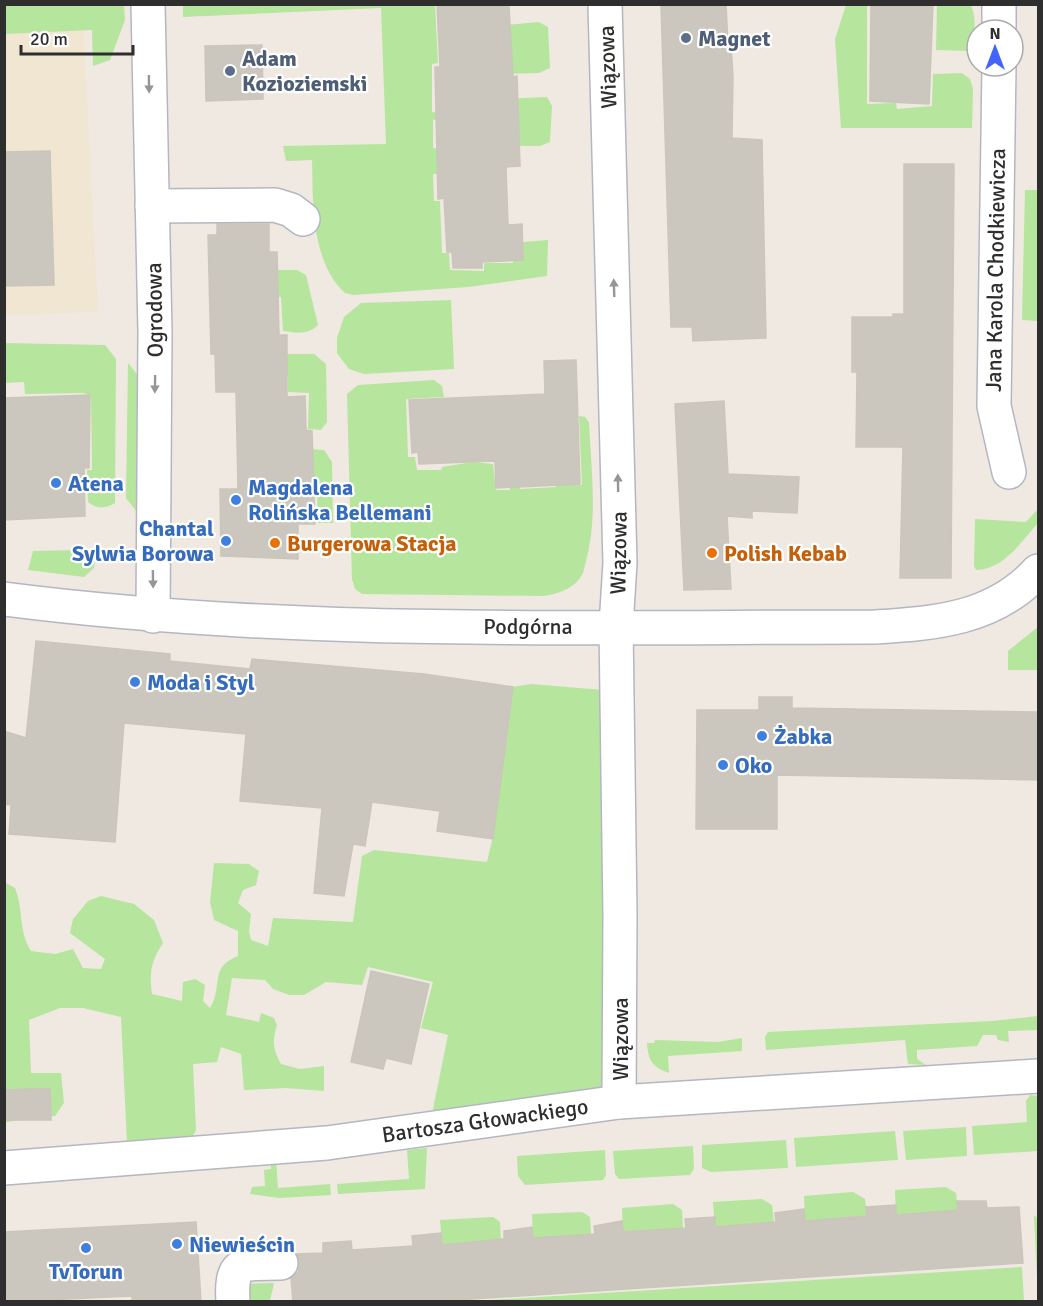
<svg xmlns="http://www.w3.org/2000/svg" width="1043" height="1306" viewBox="0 0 1043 1306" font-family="Signika,sans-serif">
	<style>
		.education { fill: #f0e6d1 }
		.green { fill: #b6e59e }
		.building { fill: #cbc7bf; stroke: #cbc5ba; stroke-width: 1.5 }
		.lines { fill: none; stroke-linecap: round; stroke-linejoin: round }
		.street-casing { stroke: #b4b7c1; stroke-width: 36 }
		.secondary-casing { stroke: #b4b7c1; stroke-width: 36 }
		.street { stroke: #fff; stroke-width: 33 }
		.secondary { stroke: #fff; stroke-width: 33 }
		.oneway { fill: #969696 }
		.service-dot { fill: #5c6f8a; stroke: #fff; stroke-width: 2 }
		.shop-dot { fill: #3f7fe0; stroke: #fff; stroke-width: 2 }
		.food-dot { fill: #e8710a; stroke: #fff; stroke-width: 2 }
		.labels { text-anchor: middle; stroke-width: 4.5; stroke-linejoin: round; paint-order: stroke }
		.service-label { font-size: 22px; font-weight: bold; fill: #4e5e75; stroke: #fff; text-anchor: start }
		.street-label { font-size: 22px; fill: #2e2e2e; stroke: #fff }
		.shop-label { font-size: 22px; font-weight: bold; fill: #366cbe; stroke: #fff; text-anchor: start }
		.food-label { font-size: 22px; font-weight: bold; fill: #c56008; stroke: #fff; text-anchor: start }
	</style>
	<rect width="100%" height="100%" fill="#efe9e1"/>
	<!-- education -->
	<polygon class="education" points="83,21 98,312 5,315 4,24"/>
	<!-- green -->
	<g class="green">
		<polygon points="5,4 124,5 125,20 110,60 93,66 92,30 5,34"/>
		<path d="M183 5H435L438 63 432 64V112L439 113 438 119 433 120V148L440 149 441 174H433L434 201H440L442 253H449L450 270 484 271V263H513L512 243 548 240 547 276 468 287 353 295 345 293C311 262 313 202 312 160L286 161 283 146 386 144 381 8 183 17Z"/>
		<polygon points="846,5 867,5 867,104 896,103 897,109 932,106 933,74 962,73 970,79 973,89 972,128 841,128 835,39"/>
		<path d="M937 5 971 6C977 18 975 39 969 51L936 50Z"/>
		<polygon points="539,22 548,27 550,68 539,73 501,74 504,25"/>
		<polygon points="547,97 552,106 550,142 540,146 498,146 500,99"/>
		<polygon points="1025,190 1038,190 1037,321 1022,320"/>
		<path d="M272 270H297L306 275 318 325C308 335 296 333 283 331L281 297 272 296Z"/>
		<polygon points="451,300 454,369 364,374 349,369 337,353 337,338 344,317 361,303"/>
		<path d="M4 343 105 345 116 359 115 503C105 509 96 509 88 502L87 470H92L91 396 84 393 25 394 24 382 5 383Z"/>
		<polygon points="282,354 314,354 326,364 327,422 321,430 308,429 309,393 288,392 288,376 283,376"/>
		<polygon points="128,363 141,379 137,512 126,498"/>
		<path d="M434 380 442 386 444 397 406 399 408 457H415L417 470H441L442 467 473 462 493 464 496 490H510V487H520V489L556 487V484L582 485 579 416 585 417 589 422C591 469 598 516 586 561 584 567 584 574 580 578 571 590 557 594 543 596L362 594 355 589 352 579 347 394 358 385Z"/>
		<polygon points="308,449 324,450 332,462 333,523 318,523 317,492 311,490"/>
		<path d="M1038 509V523C1021 542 1003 570 976 570L974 566 975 519 1026 522Z"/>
		<polygon points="81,550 95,560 94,568 84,577 28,570 33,551"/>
		<polygon points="1038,627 1038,670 1008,670 1008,651"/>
		<path d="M531 684 603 690 610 1093 432 1114 448 1035 421 1028 433 982 368 967 362 985 326 982 304 995H289L273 989 265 980 232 978 226 1015 259 1022 261 1013 274 1018 277 1025C272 1041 273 1050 281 1064L300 1069 324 1066V1091L286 1088 244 1090 241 1054 221 1047 217 1062 193 1064 196 1130 190 1142 127 1144 121 1017 83 1008H60L29 1020 31 1073H61L64 1103 55 1116 5 1122 4 882 15 888C24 911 18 930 31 951L55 954 73 949 83 968 101 969 105 959 70 933 73 919 88 901 101 896 134 904 154 920 163 943C151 961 149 973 152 994L182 1001 183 982 195 979 205 985 203 1001 210 1008C224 985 208 968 238 956V931L214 920 210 902 214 863 249 864 259 871 256 885 243 890 238 903 251 914 249 931 251 940 268 946 273 918 353 922 362 856 374 850 487 862 494 832 512 687Z"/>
		<polygon points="1038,1016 1038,1030 1008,1031 1009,1042 998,1040 996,1035 983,1035 977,1046 917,1050 917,1059 926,1065 908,1064 905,1040 766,1050 765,1037 768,1032 992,1021"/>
		<path d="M742 1038V1051L668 1056 669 1073C652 1067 648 1060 647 1043H654L655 1040 718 1042Z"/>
		<polygon points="1030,1095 1038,1096 1038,1151 974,1155 972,1126 1027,1122 1026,1101"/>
		<polygon points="966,1127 967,1156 906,1160 903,1131"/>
		<polygon points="895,1131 898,1160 796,1167 794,1138"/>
		<polygon points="786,1140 788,1168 711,1172 702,1168 702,1145"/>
		<polygon points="693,1146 694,1169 690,1175 619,1179 615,1174 613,1151"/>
		<polygon points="427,1148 425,1189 338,1194 337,1184 409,1179 407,1150"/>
		<polygon points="605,1150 606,1175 603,1180 525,1185 518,1176 517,1156"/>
		<polygon points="276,1160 278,1188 330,1184 331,1195 279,1198 250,1194 252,1187 265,1186 264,1170 271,1169 271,1165 265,1164"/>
		<polygon points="946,1187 956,1193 958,1210 896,1215 895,1190"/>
		<polygon points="853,1192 865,1199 867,1216 805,1221 804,1196"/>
		<polygon points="762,1199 772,1205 774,1222 715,1227 713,1202"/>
		<polygon points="673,1204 682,1210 683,1228 623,1232 622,1208"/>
		<polygon points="582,1212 590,1217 591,1234 533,1238 532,1214"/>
		<polygon points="1034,1215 1038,1219 1038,1301"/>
		<polygon points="493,1217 500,1222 501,1240 442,1245 440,1220"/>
		<polygon points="1022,1267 1024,1301 475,1301"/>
		<polygon points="274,1283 270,1301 237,1301 237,1284"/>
	</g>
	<!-- building -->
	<g class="building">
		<polygon points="437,4 509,7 513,77 517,76 520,166 506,167 508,225 522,224 523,260 482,262 482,268 453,268 452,252 447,252 444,198 438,199 435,67 440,67"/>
		<polygon points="661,4 726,4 728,45 731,45 733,77 732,138 762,140 766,338 693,341 692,327 671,327"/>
		<polygon points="871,4 933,4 929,104 870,101"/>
		<polygon points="262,45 263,99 206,101 205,46"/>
		<polygon points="50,151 54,285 4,286 4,152"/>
		<polygon points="904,164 954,164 951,578 900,578 903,447 856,447 857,372 852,372 852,317 893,317 893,314 904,314"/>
		<polygon points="217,224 269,224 269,252 277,252 279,335 287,335 287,397 305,396 306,430 312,431 315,524 298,524 298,559 221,556 220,489 238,489 236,392 216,392 215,354 211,354 208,235 217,235"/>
		<polygon points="576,360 580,484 496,488 495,461 419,464 418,452 412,453 409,400 545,394 544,361"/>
		<polygon points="90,395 89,468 84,468 85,516 4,520 4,398"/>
		<polygon points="724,401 728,474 799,477 797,513 752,511 752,518 727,516 731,589 684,590 675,404"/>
		<polygon points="36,641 170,654 170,661 250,669 252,659 424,674 513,687 493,839 437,831 440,811 372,802 365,846 353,844 344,896 314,893 322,808 240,801 246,734 124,723 115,842 9,834 11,805 4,804 4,731 26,738"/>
		<polygon points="759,697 792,697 792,708 1038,712 1038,780 777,775 777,829 696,829 697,710 759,710"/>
		<polygon points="371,971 429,984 411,1064 386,1058 383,1069 351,1062"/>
		<polygon points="33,1089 50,1089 51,1120 4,1120 4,1090"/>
		<polygon points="957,1201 986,1201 987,1208 1019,1207 1023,1263 426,1302 293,1302 291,1278 298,1272 300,1263 297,1254 323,1253 323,1243 351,1241 352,1250 413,1246 412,1236 441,1233 442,1245 504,1239 504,1231 532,1227 533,1238 595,1234 594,1226 622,1221 623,1232 686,1228 685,1219 715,1217 715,1227 776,1222 775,1213 804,1209 805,1221 867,1216 866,1207 896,1205 896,1215 958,1210"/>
		<polygon points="196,1222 201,1302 132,1302 132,1296 4,1302 4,1232"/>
	</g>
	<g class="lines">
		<defs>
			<g id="street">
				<polyline points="148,4 155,332 153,616"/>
				<polyline points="605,4 620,563 616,626 620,915 619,1102"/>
				<polyline points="999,30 999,4"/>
				<polyline points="999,66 994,406 1009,472"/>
				<polyline points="152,206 275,205 291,210 303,219"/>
				<polyline points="4,1168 327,1143 619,1102 1038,1076"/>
				<path d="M233 1302C230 1258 244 1264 281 1263"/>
			</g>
			<path id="secondary" d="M4 599C292 636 585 627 875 627 937 623 994 619 1038 571"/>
		</defs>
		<!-- street casing -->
		<use href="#street" class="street-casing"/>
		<!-- secondary casing -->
		<use href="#secondary" class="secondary-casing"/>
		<!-- street -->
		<use href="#street" class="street"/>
		<!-- secondary -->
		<use href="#secondary" class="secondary"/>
	</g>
	<!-- one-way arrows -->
	<defs><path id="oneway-solid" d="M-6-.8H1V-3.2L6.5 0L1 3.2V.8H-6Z" transform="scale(1.5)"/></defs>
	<g class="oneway">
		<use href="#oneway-solid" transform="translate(149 84) rotate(89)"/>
		<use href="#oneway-solid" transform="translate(614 288) rotate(-92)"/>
		<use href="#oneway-solid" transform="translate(155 384) rotate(91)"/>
		<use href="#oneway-solid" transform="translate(618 483) rotate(-91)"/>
		<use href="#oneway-solid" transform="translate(153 579) rotate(89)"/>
	</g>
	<!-- markers -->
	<g class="service-dot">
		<circle cx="686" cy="38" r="6"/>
		<circle cx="230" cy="71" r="6"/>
	</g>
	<g class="shop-dot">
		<circle cx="56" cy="483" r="6"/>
		<circle cx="236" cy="500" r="6"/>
		<circle cx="226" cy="541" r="6"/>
		<circle cx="135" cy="682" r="6"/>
		<circle cx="762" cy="736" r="6"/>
		<circle cx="723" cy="765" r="6"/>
		<circle cx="177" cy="1244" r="6"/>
		<circle cx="86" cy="1248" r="6"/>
	</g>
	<g class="food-dot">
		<circle cx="275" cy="543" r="6"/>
		<circle cx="712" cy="553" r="6"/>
	</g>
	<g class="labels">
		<!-- service labels -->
		<g class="service-label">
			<text x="698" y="46">Magnet</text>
			<text x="242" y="66">Adam<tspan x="242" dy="25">Kozioziemski</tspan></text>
		</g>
		<!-- street labels -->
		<g class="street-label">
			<text transform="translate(607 67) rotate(-92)" y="8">Wiązowa</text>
			<text transform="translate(995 270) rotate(-89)" y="8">Jana Karola Chodkiewicza</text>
			<text transform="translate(154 310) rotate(-91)" y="8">Ogrodowa</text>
			<text transform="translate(618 553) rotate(-89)" y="8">Wiązowa</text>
			<text x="528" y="634">Podgórna</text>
			<text transform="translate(620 1039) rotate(-90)" y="8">Wiązowa</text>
			<text transform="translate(485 1120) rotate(-8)" y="8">Bartosza Głowackiego</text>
		</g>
		<!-- shop labels -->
		<g class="shop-label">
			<text x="68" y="491">Atena</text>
			<text x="248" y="495">Magdalena<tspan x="248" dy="25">Rolińska Bellemani</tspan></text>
			<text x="214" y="536" text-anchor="end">Chantal<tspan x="214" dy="25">Sylwia Borowa</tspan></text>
			<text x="147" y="690">Moda i Styl</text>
			<text x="774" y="744">Żabka</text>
			<text x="735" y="773">Oko</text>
			<text x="189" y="1252">Niewieścin</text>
			<text x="86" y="1279" text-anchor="middle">TvTorun</text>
		</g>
		<!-- food labels -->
		<g class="food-label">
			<text x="287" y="551">Burgerowa Stacja</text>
			<text x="724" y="561">Polish Kebab</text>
		</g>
	</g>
	<!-- border -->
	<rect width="1043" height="1306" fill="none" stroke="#2e2e2e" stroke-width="12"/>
	<!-- north arrow -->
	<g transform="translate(995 48)"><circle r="28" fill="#ffffff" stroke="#ababab" stroke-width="1.5"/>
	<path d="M0-4.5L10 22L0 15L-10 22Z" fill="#4264fb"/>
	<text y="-9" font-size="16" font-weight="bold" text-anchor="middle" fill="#2e2e2e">N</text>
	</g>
	<!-- scale -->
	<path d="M21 45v9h112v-9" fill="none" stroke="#2e2e2e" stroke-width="3"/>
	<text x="30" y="45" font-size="18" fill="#2e2e2e" stroke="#ffffff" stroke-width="4.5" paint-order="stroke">20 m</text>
</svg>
